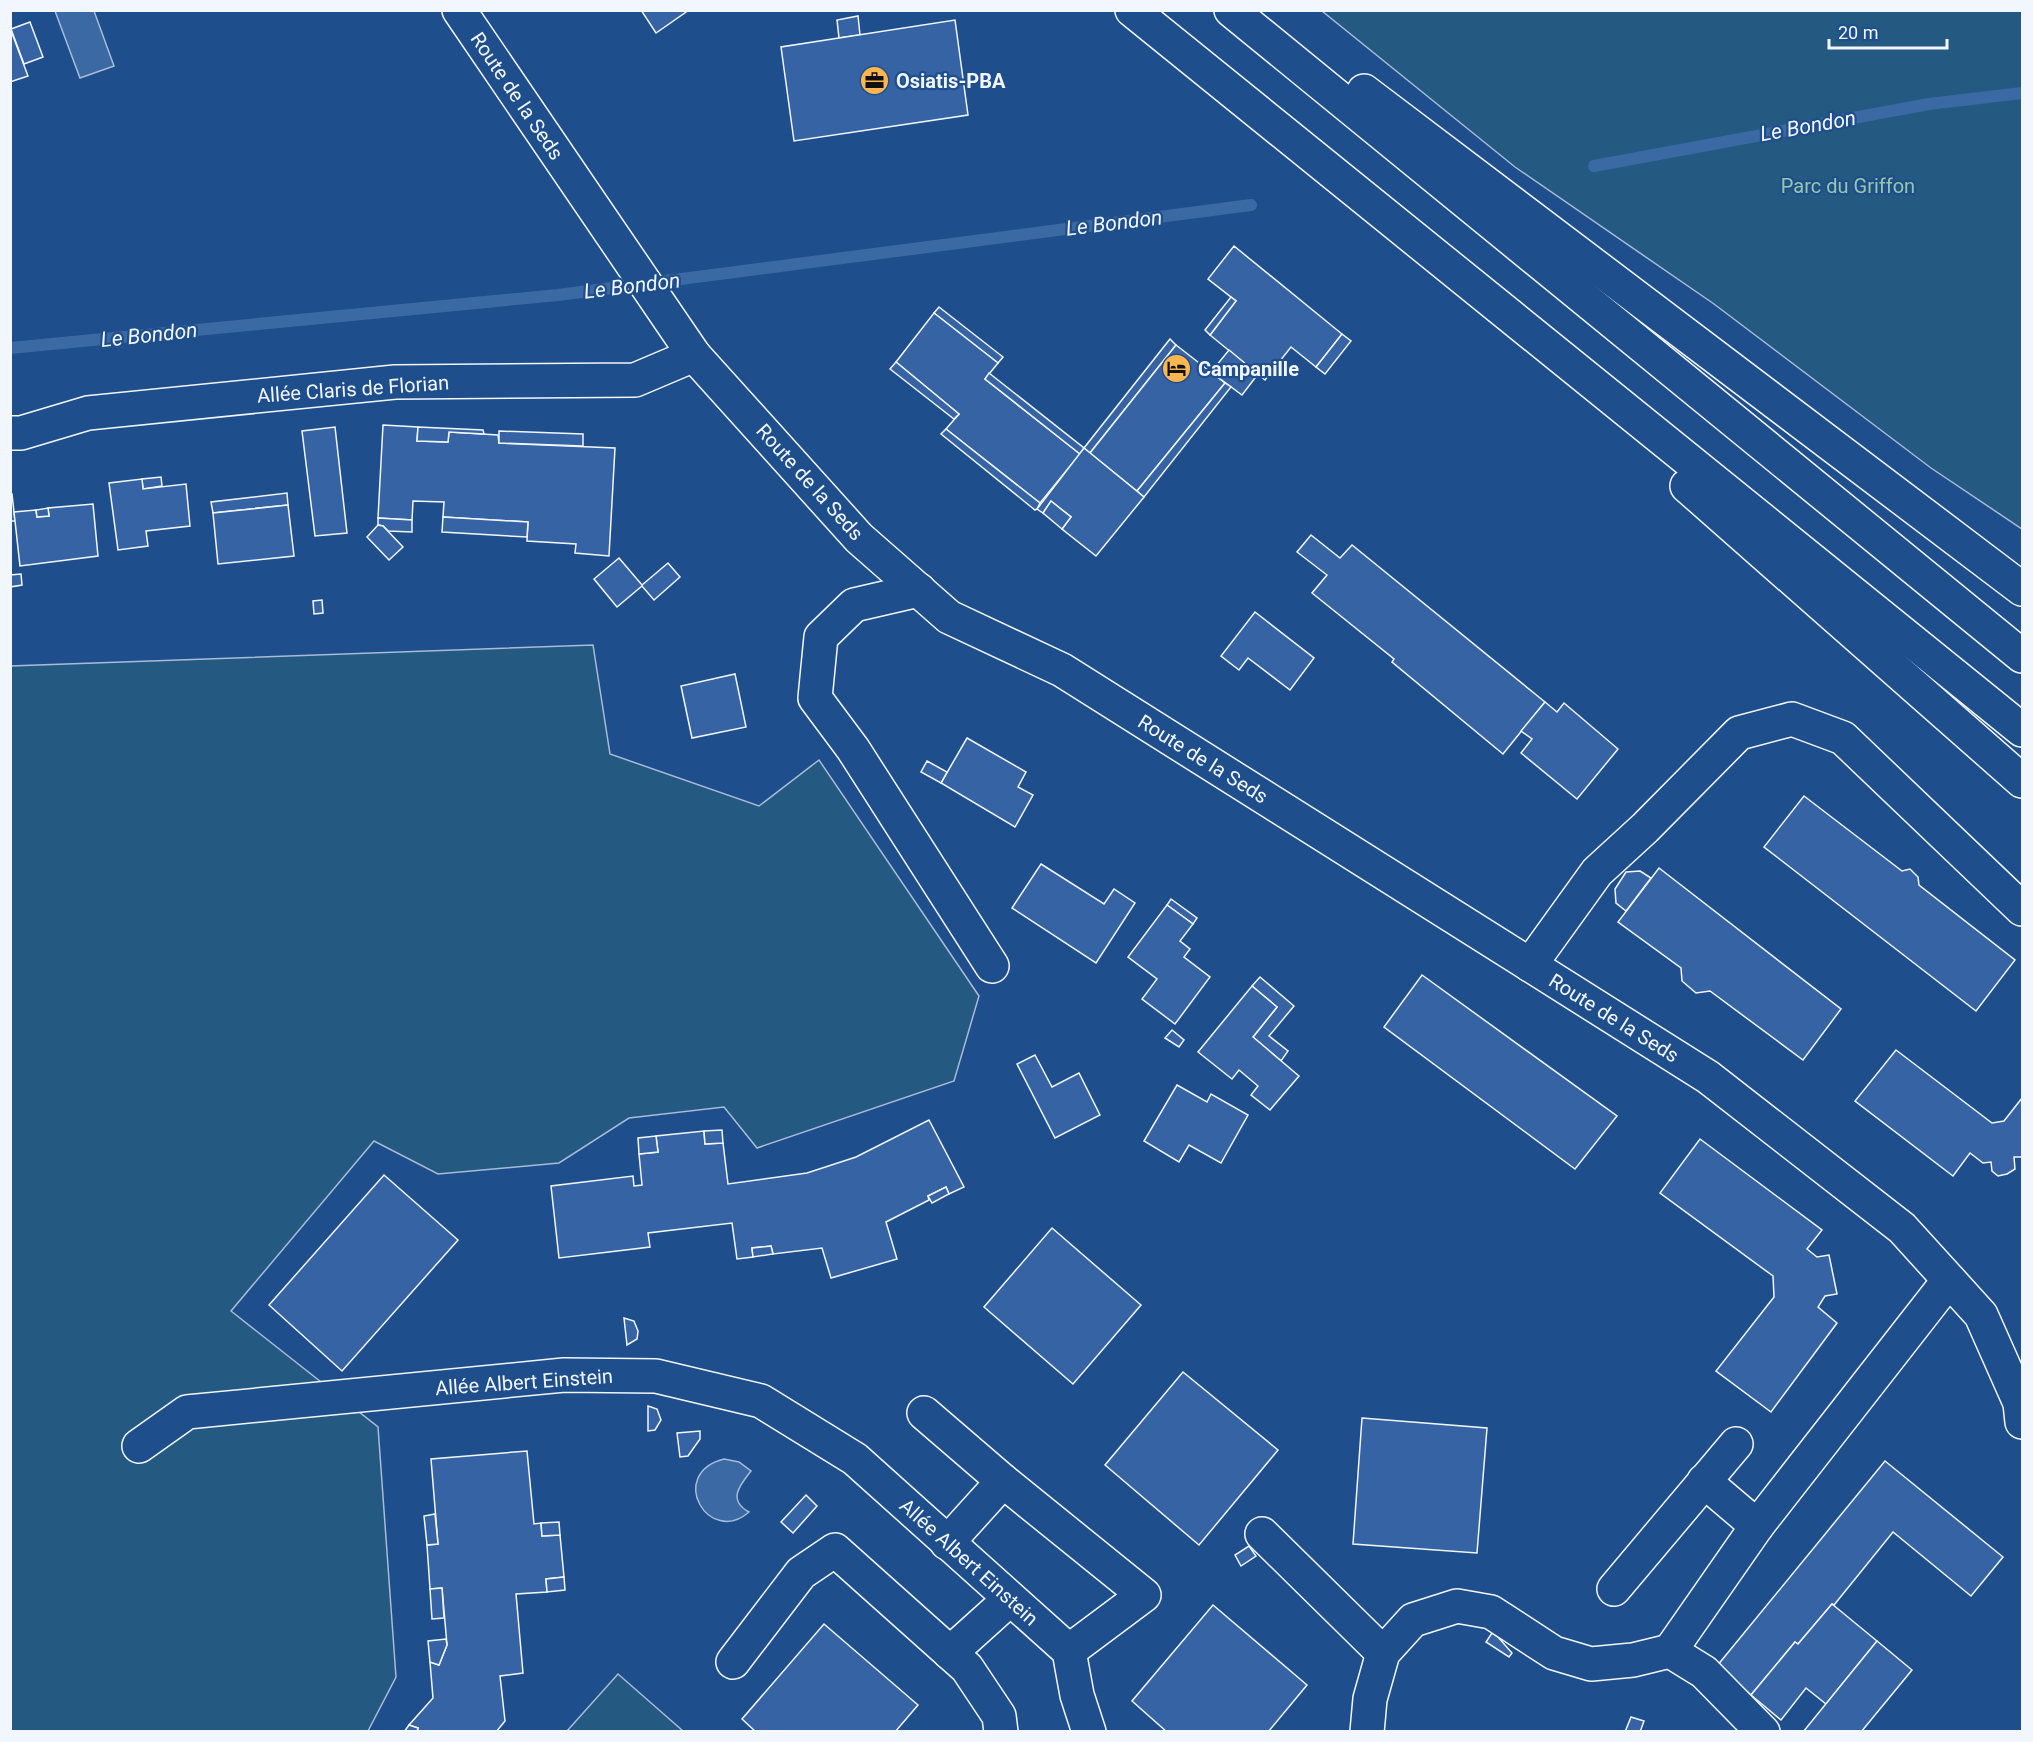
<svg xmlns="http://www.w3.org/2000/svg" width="2033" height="1742" viewBox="0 0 2033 1742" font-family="Roboto,sans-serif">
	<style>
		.green { fill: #245a82; stroke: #a8bbd7; stroke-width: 1.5 }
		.water { fill: #3b69a3; stroke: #a8bbd7; stroke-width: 1.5 }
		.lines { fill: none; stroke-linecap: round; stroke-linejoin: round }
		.stream { stroke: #3b69a3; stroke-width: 12 }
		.building { fill: #3563a3; stroke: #f2f6ff; stroke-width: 1.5 }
		.minor-casing { stroke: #f2f6ff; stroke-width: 36 }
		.highway-casing { stroke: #f2f6ff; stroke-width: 36 }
		.minor { stroke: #1f4e8c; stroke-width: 33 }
		.highway { stroke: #1f4e8c; stroke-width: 33 }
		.labels { text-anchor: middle; stroke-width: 4.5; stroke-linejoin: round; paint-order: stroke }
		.poi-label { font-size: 20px; font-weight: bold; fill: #f2f6ff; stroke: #1f4e8c; text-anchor: start }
		.street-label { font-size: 20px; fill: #f2f6ff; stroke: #1f4e8c }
		.park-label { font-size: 20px; fill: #97c8a6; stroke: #1f4e8c }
		.water-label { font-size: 21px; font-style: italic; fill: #f2f6ff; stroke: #1f4e8c }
	</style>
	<rect width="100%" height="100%" fill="#1f4e8c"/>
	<!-- green -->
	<g class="green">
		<polygon points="1322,11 2022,11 2022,529 1931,468 1714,304 1515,167"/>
		<polygon points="593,645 610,754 759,806 819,760 979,996 954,1081 757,1148 724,1107 629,1118 559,1163 438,1174 374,1141 231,1311 378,1427 396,1677 368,1731 11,1731 10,666"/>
		<polygon points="618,1674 683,1731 567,1731"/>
	</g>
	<!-- water -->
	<g class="water">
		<polygon points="55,11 94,11 114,66 80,78"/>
		<path d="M724 1459 739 1462 751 1471C740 1485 727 1500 749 1512 709 1547 666 1474 724 1459Z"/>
	</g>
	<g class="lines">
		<!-- stream -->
		<g class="stream">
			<polyline points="1594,166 1929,104 2022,93"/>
			<polyline points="10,348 558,295 1251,205"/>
		</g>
	</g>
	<!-- building -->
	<g class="building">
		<polygon points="641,10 689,10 656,33"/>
		<polygon points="858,16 860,35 839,38 837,20"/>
		<polygon points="955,20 968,115 794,141 781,47"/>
		<polygon points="30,22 43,57 24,64 11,29"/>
		<polygon points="10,28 28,76 10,82"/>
		<polygon points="1234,246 1342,334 1316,367 1291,347 1265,380 1210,335 1236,301 1208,279"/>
		<polygon points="1231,297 1236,301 1210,335 1205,330"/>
		<polygon points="939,307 1003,357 998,363 934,313"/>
		<polygon points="934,313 998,363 985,379 1080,454 1040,503 946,429 959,414 896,362"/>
		<polygon points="1342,334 1351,341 1325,374 1316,367"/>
		<polygon points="1170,339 1176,345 1090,453 1084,448"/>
		<polygon points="1176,345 1225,383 1137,491 1090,453"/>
		<polygon points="1229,350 1258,374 1242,395 1211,372"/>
		<polygon points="896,362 959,414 954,419 890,369"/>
		<polygon points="989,373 1084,448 1080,454 985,379"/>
		<polygon points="1225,383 1231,387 1144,497 1137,491"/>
		<polygon points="383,425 418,427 417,441 448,442 449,432 498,435 499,443 615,448 609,556 575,553 576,544 527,541 528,522 443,517 444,502 413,501 412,520 378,518"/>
		<polygon points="335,427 347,533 315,536 302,431"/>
		<polygon points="418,427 483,430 484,434 449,432 448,442 417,441"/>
		<polygon points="946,429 1040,503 1037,509 1035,510 941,434"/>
		<polygon points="499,431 583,434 583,446 499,443"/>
		<polygon points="1084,448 1144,497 1096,556 1062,529 1071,517 1051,501 1043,513 1037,509"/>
		<polygon points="161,477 162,486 143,489 142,479"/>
		<polygon points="142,479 143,489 186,484 190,526 146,531 148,546 118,550 109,483"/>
		<polygon points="287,493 288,505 213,513 211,502"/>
		<polygon points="10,494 12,494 15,521 10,521"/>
		<polygon points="1051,501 1071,517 1062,529 1043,513"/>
		<polygon points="93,504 98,556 20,566 14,512 36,510 37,517 49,516 48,508"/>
		<polygon points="288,505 294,556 218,564 213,513"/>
		<polygon points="48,508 49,516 37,517 36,510"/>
		<polygon points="443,517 528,522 527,537 442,532"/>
		<polygon points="378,518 412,520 412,532 388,531 383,526 378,525"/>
		<polygon points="378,525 383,526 403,547 389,560 367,537"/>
		<polygon points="1311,535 1340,558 1352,545 1545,702 1503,754 1392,662 1394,659 1312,593 1327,575 1297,552"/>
		<polygon points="619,558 642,585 668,563 680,577 654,600 642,586 617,607 594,579"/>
		<polygon points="21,574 22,585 10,587 10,575"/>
		<polygon points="322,600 323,613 314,614 313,601"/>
		<polygon points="1255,612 1314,658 1290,690 1248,658 1239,670 1221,656"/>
		<polygon points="735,674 746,727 692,738 681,686"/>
		<polygon points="1545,702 1557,712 1564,703 1618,749 1577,799 1521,753 1532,739 1521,731"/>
		<polygon points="967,738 1026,772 1018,787 1033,795 1015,827 941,783"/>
		<polygon points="927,761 947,772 941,783 921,772"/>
		<polygon points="1804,796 1902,871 1910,869 1918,877 1919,885 2015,960 1976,1011 1764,847"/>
		<polygon points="1041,864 1104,904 1114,889 1135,903 1096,963 1012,908"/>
		<polygon points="1659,868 1841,1009 1803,1060 1710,991 1696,993 1682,981 1681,968 1618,922"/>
		<polygon points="1640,871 1651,878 1626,911 1616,903 1615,889 1626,872"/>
		<polygon points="1171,899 1197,918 1193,924 1167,905"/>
		<polygon points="1167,905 1193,924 1180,941 1190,949 1184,957 1210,977 1175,1024 1142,999 1157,979 1128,957"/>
		<polygon points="1422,975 1617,1116 1575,1169 1384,1027"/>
		<polygon points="1260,977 1294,1006 1269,1036 1288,1051 1281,1061 1253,1037 1277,1007 1252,986"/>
		<polygon points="1252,986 1277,1007 1253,1037 1299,1076 1270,1110 1251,1095 1258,1086 1239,1070 1232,1079 1198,1052"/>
		<polygon points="1172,1030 1184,1040 1179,1047 1165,1038"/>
		<polygon points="1896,1050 1992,1123 2004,1121 2022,1098 2022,1157 2014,1157 2015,1169 2007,1174 1998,1176 1992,1171 1991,1162 1983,1163 1970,1153 1953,1176 1855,1101"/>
		<polygon points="1035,1055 1052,1087 1079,1073 1100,1115 1055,1138 1017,1064"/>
		<polygon points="1177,1085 1207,1102 1211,1094 1248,1115 1221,1163 1189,1145 1179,1162 1144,1141"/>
		<polygon points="929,1120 964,1187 949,1194 946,1187 928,1196 929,1200 886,1222 897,1259 831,1278 822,1248 773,1254 771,1246 752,1248 753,1257 737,1259 732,1223 648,1233 650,1247 559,1258 551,1186 633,1176 634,1186 642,1185 639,1154 658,1152 656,1136 704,1131 705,1144 723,1143 728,1184 807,1173 856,1157"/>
		<polygon points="722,1130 723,1143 705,1144 704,1131"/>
		<polygon points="656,1136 658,1152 639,1154 638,1138"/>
		<polygon points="1700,1139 1822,1230 1807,1249 1817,1257 1829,1255 1837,1294 1825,1296 1818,1307 1837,1323 1771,1412 1716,1371 1774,1297 1773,1276 1660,1193"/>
		<polygon points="384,1175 458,1240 342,1371 269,1305"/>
		<polygon points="946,1187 949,1194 932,1203 928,1196"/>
		<polygon points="1052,1228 1141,1305 1073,1384 984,1307"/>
		<polygon points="771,1246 773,1254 753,1257 752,1248"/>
		<polygon points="624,1318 634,1321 638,1331 637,1339 627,1345"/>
		<polygon points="1183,1372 1278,1450 1199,1545 1105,1465"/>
		<polygon points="648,1406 657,1409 661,1420 655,1430 648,1431"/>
		<polygon points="1362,1418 1487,1428 1477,1553 1353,1544"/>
		<polygon points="700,1431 700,1439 688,1456 680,1457 677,1433"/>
		<polygon points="527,1451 534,1524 541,1523 542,1536 560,1535 564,1577 546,1579 547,1592 516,1594 523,1673 500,1676 505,1721 496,1732 417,1732 418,1728 409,1725 433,1698 430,1662 439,1665 447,1645 442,1588 430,1589 427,1545 438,1544 431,1459"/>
		<polygon points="1885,1461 2003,1557 1971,1596 1893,1532 1834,1605 1832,1604 1798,1644 1795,1642 1751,1695 1717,1666"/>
		<polygon points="806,1495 817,1506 793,1533 781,1522"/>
		<polygon points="435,1514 438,1544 427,1545 424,1516"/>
		<polygon points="559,1522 560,1535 542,1536 541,1523"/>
		<polygon points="1249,1546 1256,1556 1241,1566 1235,1555"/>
		<polygon points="564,1577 565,1590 547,1592 546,1579"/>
		<polygon points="442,1588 444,1618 432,1619 430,1589"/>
		<polygon points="1832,1604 1877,1641 1826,1704 1806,1688 1781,1720 1751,1695 1795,1642 1798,1644"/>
		<polygon points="1213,1605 1307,1685 1268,1732 1167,1732 1132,1701"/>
		<polygon points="824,1624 918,1705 895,1732 756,1732 742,1719"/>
		<polygon points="1492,1633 1498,1637 1512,1653 1509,1657 1486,1642"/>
		<polygon points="446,1639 447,1645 439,1665 430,1662 428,1641"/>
		<polygon points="1877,1641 1912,1670 1861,1732 1803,1732"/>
		<polygon points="1631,1717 1644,1721 1640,1732 1625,1732"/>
		<polygon points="409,1725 418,1728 417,1732 404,1732"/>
	</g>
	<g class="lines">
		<defs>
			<g id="minor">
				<polyline points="459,10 694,355 859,538 949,617 1062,670 1708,1077 1902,1228 1981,1315 2020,1403 2022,1422"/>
				<polyline points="10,433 21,433 88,413 395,382 635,380 694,355"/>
				<polyline points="919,590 854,605 821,637 815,698 853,749 992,966"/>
				<polyline points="1530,965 1597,872 1645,828 1739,733 1792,719 1843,738 2022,909"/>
				<polyline points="924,1413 1003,1481 947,1543"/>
				<polyline points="139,1446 187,1412 564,1375 656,1376 761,1401 855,1459 1069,1651 1077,1695 1089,1732"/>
				<polyline points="1003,1481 1144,1595 1069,1651"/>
				<polyline points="1704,1481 1757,1526"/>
				<polyline points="1262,1534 1383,1653"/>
				<polyline points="1614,1589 1736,1444"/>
				<polyline points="1670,1651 1757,1526 1949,1280"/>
				<polyline points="950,1653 1010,1599"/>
				<polyline points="733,1662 801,1573 835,1550 967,1668 999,1716 1001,1732"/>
				<polyline points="1367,1732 1370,1699 1383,1653 1413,1620 1457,1606 1491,1612 1554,1653 1591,1664 1633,1660 1670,1651 1704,1672 1763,1732"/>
			</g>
			<g id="highway">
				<polyline points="1132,10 2022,730"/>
				<polyline points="1231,10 2022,656"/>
				<polyline points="1364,91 2022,589"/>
				<polyline points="1687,486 2022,781"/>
			</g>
		</defs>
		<!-- minor casing -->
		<use href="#minor" class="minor-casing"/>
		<!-- highway casing -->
		<use href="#highway" class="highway-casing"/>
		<!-- minor -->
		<use href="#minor" class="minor"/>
		<!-- highway -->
		<use href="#highway" class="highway"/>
	</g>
	<!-- icons -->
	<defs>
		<symbol id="office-disc" viewBox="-11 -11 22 22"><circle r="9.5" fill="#ffb74d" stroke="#1f4e8c"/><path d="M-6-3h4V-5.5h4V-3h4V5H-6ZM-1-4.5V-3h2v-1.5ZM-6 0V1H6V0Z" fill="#111"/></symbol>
		<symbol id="hotel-disc" viewBox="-11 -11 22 22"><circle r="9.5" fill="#ffb74d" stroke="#1f4e8c"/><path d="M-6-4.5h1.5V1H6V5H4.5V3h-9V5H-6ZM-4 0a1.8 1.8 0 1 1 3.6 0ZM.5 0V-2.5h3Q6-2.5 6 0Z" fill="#111"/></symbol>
	</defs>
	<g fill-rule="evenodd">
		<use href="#office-disc" x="858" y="64" width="33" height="33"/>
		<use href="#hotel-disc" x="1160" y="352" width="33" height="33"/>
	</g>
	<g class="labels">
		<!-- poi labels -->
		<g class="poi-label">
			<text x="896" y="88">Osiatis-PBA</text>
			<text x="1198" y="376">Campanille</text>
		</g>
		<!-- street labels -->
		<g class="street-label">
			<text transform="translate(517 96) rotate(56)" y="7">Route de la Seds</text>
			<text transform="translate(353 389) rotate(-4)" y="7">Allée Claris de Florian</text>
			<text transform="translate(810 482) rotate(48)" y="7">Route de la Seds</text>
			<text transform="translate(1203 759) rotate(32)" y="7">Route de la Seds</text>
			<text transform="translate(1614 1018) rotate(32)" y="7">Route de la Seds</text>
			<text transform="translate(524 1382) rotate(-4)" y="7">Allée Albert Einstein</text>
			<text transform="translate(969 1562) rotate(42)" y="7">Allée Albert Einstein</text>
		</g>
		<!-- park labels -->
		<g class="park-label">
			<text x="1848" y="193">Parc du Griffon</text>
		</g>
		<!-- water labels -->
		<g class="water-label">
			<text transform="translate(1808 126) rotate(-10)" y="7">Le Bondon</text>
			<text transform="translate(1114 223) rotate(-7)" y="7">Le Bondon</text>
			<text transform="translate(632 286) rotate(-7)" y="7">Le Bondon</text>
			<text transform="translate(149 335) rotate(-6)" y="7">Le Bondon</text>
		</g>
	</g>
	<!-- border -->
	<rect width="2033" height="1742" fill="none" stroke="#f2f6ff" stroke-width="24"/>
	<!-- scale -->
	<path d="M1829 39v9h118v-9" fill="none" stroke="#f2f6ff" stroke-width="3"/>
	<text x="1838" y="39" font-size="18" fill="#f2f6ff" stroke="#1f4e8c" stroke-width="4.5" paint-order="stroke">20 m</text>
</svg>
